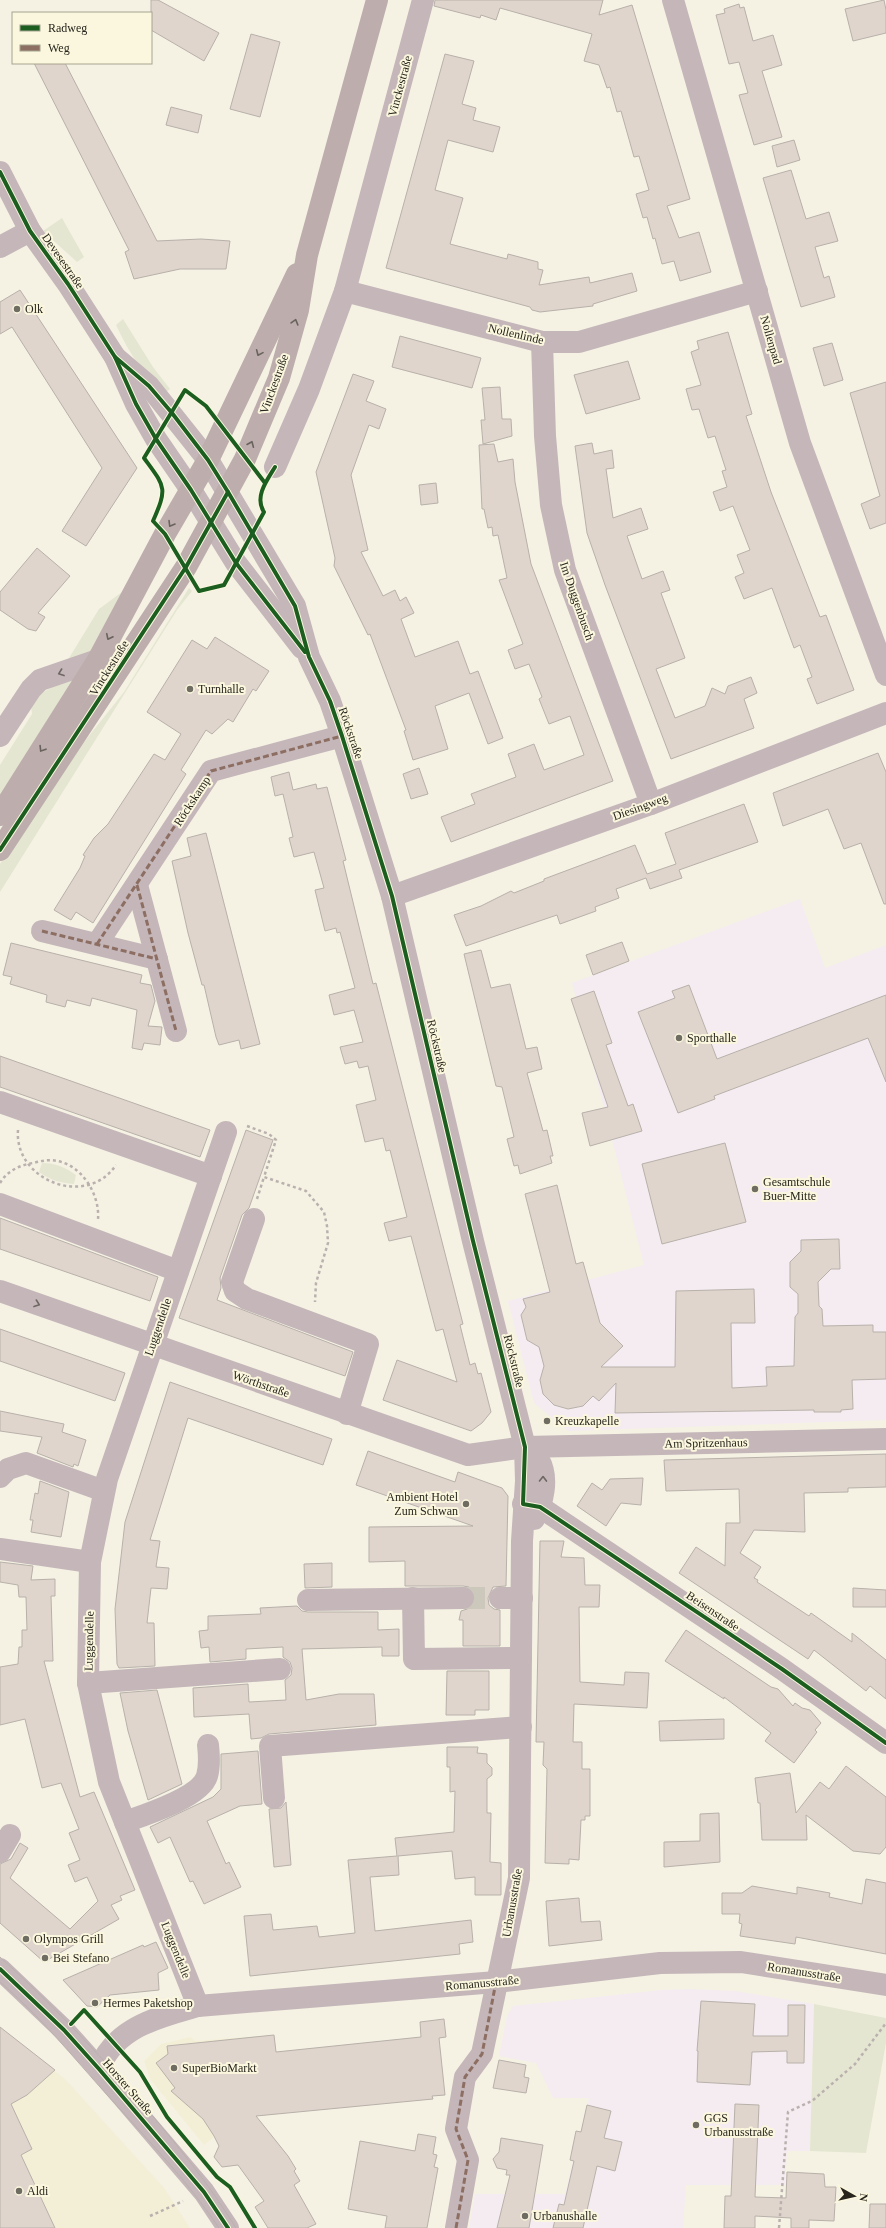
<svg xmlns="http://www.w3.org/2000/svg" width="886" height="2228" viewBox="0 0 886 2228" font-family="Georgia,serif">
	<style>
		.built { fill: #f3efd6 }
		.education { fill: #f4ecf1 }
		.green { fill: #e4e6d1 }
		.building { fill: #e0d5cd; stroke: #b7b1aa }
		.lines { fill: none; stroke-linecap: round; stroke-linejoin: round }
		.minor-tunnel { stroke: #ccc9bc; stroke-width: 22; stroke-dasharray: 22 11; stroke-linecap: butt }
		.path { stroke: #bab1ae; stroke-width: 2.5; stroke-dasharray: 3 3; stroke-linecap: butt }
		.minor { stroke: #c5b7b9; stroke-width: 22 }
		.major { stroke: #bdaead; stroke-width: 22 }
		.tram { stroke: #bab1ae; stroke-width: 1 }
		.quiet { stroke: #8d6e63; stroke-width: 3; stroke-dasharray: 6 3; stroke-linecap: butt }
		.cycleway-casing { stroke: #fbf7de; stroke-width: 6 }
		.cycleway { stroke: #1b5e20; stroke-width: 4 }
		.oneway { stroke: #6a635d }
		.oneway2 { stroke: #6e6763 }
		.poi-dot { fill: #6f6d62; stroke: #fbf7de; stroke-width: 1.5 }
		.labels { text-anchor: middle; stroke-width: 4; stroke-linejoin: round; paint-order: stroke }
		.street-label { font-size: 12px; fill: #27251c; stroke: #fbf7de }
		.poi-label { font-size: 12px; fill: #27251c; stroke: #fbf7de; text-anchor: start }
	</style>
	<rect width="100%" height="100%" fill="#f5f2e4"/>
	<!-- built -->
	<g class="built">
		<polygon points="0,2027 66,2080 165,2189 190,2228 0,2228"/>
		<polygon points="274,2035 282,2114 238,2118 204,2145 150,2079 144,2061 161,2044 191,2037 195,2041"/>
	</g>
	<!-- education -->
	<g class="education">
		<polygon points="800,899 825,968 886,945 886,1420 568,1431 534,1403 508,1301 644,1265 572,983"/>
		<polygon points="690,1989 735,1991 814,2004 810,2151 787,2151 785,2185 686,2185 683,2228 469,2228 475,2194 565,2194 589,2098 553,2098 536,2063 499,2056 507,2016 513,2006 662,1990"/>
	</g>
	<!-- green -->
	<g class="green">
		<polygon points="62,218 84,257 77,262 43,231"/>
		<path d="M123 319 153 367 170 389 165 393C141 372 130 354 116 325Z"/>
		<polygon points="189,588 192,591 177,610 0,892 0,864 22,828 69,761 124,692"/>
		<polygon points="122,592 90,653 66,663 99,609"/>
		<polygon points="78,673 0,798 0,765 32,714 31,706 38,695"/>
		<path d="M42 1163C55 1163 65 1167 76 1175L74 1184C60 1183 50 1180 39 1172Z"/>
		<polygon points="814,2004 886,2018 886,2043 866,2153 810,2151"/>
	</g>
	<!-- building -->
	<g class="building">
		<polygon points="151,0 158,0 219,33 204,61 151,30"/>
		<polygon points="435,0 603,0 599,15 632,5 690,199 667,206 679,238 699,232 711,272 680,281 674,261 662,264 655,238 653,239 647,217 643,218 636,194 649,190 639,156 634,157 621,111 617,112 610,87 607,88 599,65 584,61 592,34 500,8 496,20 481,15 480,18 434,6"/>
		<polygon points="884,0 886,10 886,33 853,41 845,9"/>
		<polygon points="739,4 740,8 744,7 753,41 773,35 782,65 762,71 782,137 754,145 739,95 748,93 739,62 729,64 716,15 725,13 724,9"/>
		<polygon points="251,34 280,42 260,117 230,109"/>
		<polygon points="445,54 474,61 462,104 476,108 473,120 500,127 493,152 448,140 435,190 463,198 450,244 507,259 508,254 538,262 538,269 543,270 539,285 589,277 590,283 632,273 637,291 593,304 593,306 540,312 532,310 530,307 386,268"/>
		<polygon points="34,63 65,63 157,241 201,239 230,241 226,269 180,269 134,279 125,252 129,250"/>
		<polygon points="171,107 202,115 198,133 166,125"/>
		<polygon points="794,140 800,160 777,167 772,146"/>
		<polygon points="791,170 806,219 829,212 838,241 815,247 824,278 829,276 835,297 801,307 763,178"/>
		<polygon points="20,290 137,468 86,546 62,531 102,468 12,327 0,334 0,302"/>
		<polygon points="728,332 752,414 746,416 771,492 820,617 826,615 854,690 817,704 807,679 812,677 800,645 794,648 772,588 744,599 735,577 744,573 737,555 750,550 733,506 720,511 713,492 727,487 722,471 726,470 715,436 708,438 699,409 692,410 686,389 701,385 691,352 699,349 697,341"/>
		<polygon points="400,336 481,358 472,388 392,367"/>
		<polygon points="832,343 843,380 824,386 813,348"/>
		<polygon points="628,361 640,399 586,414 574,375"/>
		<polygon points="353,374 374,381 366,401 386,409 379,429 369,425 351,475 368,550 361,552 383,596 395,590 400,601 406,597 414,613 401,619 415,657 458,641 470,674 478,671 503,738 488,744 469,693 435,706 448,749 413,760 404,731 406,730 370,634 368,635 334,566 335,558 316,472"/>
		<polygon points="886,382 886,523 870,529 861,504 880,496 850,393"/>
		<polygon points="500,387 502,419 511,419 512,436 483,444 481,420 485,420 482,388"/>
		<polygon points="592,443 594,454 612,450 614,468 606,469 613,518 641,508 648,529 627,536 642,579 663,571 670,590 661,593 685,658 656,669 675,718 705,706 712,688 725,694 728,686 751,677 757,693 744,699 754,728 671,759 605,585 587,533 575,446"/>
		<polygon points="494,444 498,462 513,459 515,482 531,564 613,781 451,842 441,817 475,804 471,794 516,777 508,754 534,744 544,770 584,755 570,716 549,724 539,699 542,697 529,664 515,669 508,650 523,644 499,580 507,578 498,535 493,536 492,527 488,528 484,509 482,509 479,445"/>
		<polygon points="436,483 438,503 421,505 419,485"/>
		<polygon points="37,548 70,576 38,613 45,617 36,631 28,629 0,610 0,592"/>
		<polygon points="215,637 269,671 256,691 253,689 233,722 228,719 212,734 206,730 181,770 186,774 93,923 76,912 71,920 54,910 80,868 85,856 83,855 94,838 108,824 154,754 165,760 181,734 147,712 192,640 207,649"/>
		<polygon points="878,753 886,772 886,904 884,904 861,843 844,849 828,809 783,826 773,793"/>
		<polygon points="419,768 428,794 411,799 403,774"/>
		<polygon points="289,772 293,790 316,784 317,789 327,787 346,860 343,861 373,984 376,983 463,1324 460,1325 470,1365 475,1363 478,1374 481,1373 491,1412 482,1423 471,1431 383,1400 397,1360 457,1382 443,1329 436,1331 411,1236 389,1241 384,1223 407,1217 390,1150 386,1151 383,1138 365,1142 356,1105 376,1100 368,1066 359,1068 357,1061 345,1064 340,1047 363,1042 354,1010 334,1015 329,995 355,988 340,932 337,933 336,928 325,931 315,890 324,888 314,852 294,857 289,838 293,837 283,794 275,796 271,777"/>
		<polygon points="744,804 758,842 679,870 682,878 650,889 646,878 616,889 619,898 595,907 596,911 560,924 557,915 466,946 454,915 481,906 511,891 514,893 544,881 544,879 635,845 647,874 676,864 665,833"/>
		<polygon points="206,833 260,1044 241,1049 239,1040 219,1045 216,1037 204,985 202,985 188,933 172,861 191,856 187,838"/>
		<polygon points="622,942 629,961 593,975 586,955"/>
		<polygon points="11,943 142,975 140,983 151,985 155,1001 148,1026 162,1027 160,1045 144,1043 142,1050 132,1048 137,1010 92,998 90,1006 67,1000 65,1007 46,1002 47,995 10,984 12,977 3,975"/>
		<polygon points="481,950 491,988 510,984 526,1049 537,1047 542,1069 527,1073 543,1131 547,1130 553,1156 550,1156 552,1163 520,1174 518,1165 514,1166 507,1139 514,1137 502,1087 496,1086 464,954"/>
		<polygon points="689,985 717,1059 886,995 886,1082 868,1038 714,1096 715,1099 678,1113 638,1012 675,998 672,991"/>
		<polygon points="594,991 612,1043 606,1045 628,1106 633,1104 642,1131 590,1146 582,1113 608,1107 571,999"/>
		<polygon points="0,1056 210,1130 200,1157 0,1087"/>
		<polygon points="246,1130 273,1140 249,1208 242,1215 220,1278 221,1288 217,1300 353,1352 345,1376 179,1318"/>
		<polygon points="725,1143 746,1222 662,1244 642,1164"/>
		<polygon points="557,1185 576,1264 583,1262 600,1323 623,1346 601,1367 675,1367 676,1291 754,1289 755,1323 731,1323 732,1388 767,1386 766,1367 794,1366 795,1317 798,1313 798,1294 790,1287 790,1262 801,1251 801,1240 839,1239 840,1269 831,1269 818,1282 819,1306 822,1309 823,1326 873,1325 873,1332 886,1332 886,1379 852,1380 853,1409 841,1410 841,1412 814,1412 814,1410 615,1413 616,1383 599,1401 593,1396 583,1406 568,1409 554,1405 543,1394 540,1380 544,1366 539,1347 527,1340 521,1315 526,1307 523,1299 550,1292 525,1194"/>
		<polygon points="0,1218 158,1277 150,1301 0,1249"/>
		<polygon points="0,1329 125,1373 115,1401 0,1361"/>
		<polygon points="170,1382 332,1439 323,1465 188,1418 150,1540 160,1541 156,1567 169,1568 167,1589 151,1588 147,1623 154,1623 155,1666 119,1668 117,1664 115,1609 125,1522"/>
		<polygon points="0,1411 64,1424 62,1432 86,1440 78,1466 74,1464 73,1467 37,1453 42,1437 0,1431"/>
		<polygon points="368,1451 455,1482 458,1472 502,1488 508,1496 506,1586 493,1587 488,1598 489,1605 494,1609 500,1610 500,1646 463,1646 463,1620 459,1620 461,1611 470,1608 475,1598 474,1592 469,1587 463,1586 405,1586 405,1561 369,1562 369,1527 473,1526 356,1485"/>
		<polygon points="886,1454 886,1487 848,1488 848,1492 804,1493 805,1532 754,1530 740,1553 761,1567 754,1578 758,1580 757,1582 809,1616 811,1613 852,1642 852,1633 886,1660 886,1699 870,1686 866,1691 814,1650 808,1659 679,1573 696,1547 725,1566 726,1523 740,1523 739,1489 666,1491 664,1460"/>
		<polygon points="643,1478 641,1505 621,1503 606,1526 577,1506 592,1483 602,1490 610,1479"/>
		<polygon points="40,1481 69,1492 61,1537 31,1532 33,1520 30,1520 35,1493 38,1494"/>
		<polygon points="540,1541 564,1541 561,1557 584,1558 585,1585 600,1585 599,1607 579,1607 580,1682 624,1685 625,1672 649,1673 647,1708 574,1704 573,1742 582,1742 582,1769 590,1769 590,1816 585,1816 585,1820 581,1820 579,1860 569,1859 569,1864 545,1863 547,1769 543,1765 544,1742 536,1742"/>
		<polygon points="0,1562 33,1566 31,1580 55,1579 55,1596 51,1596 53,1661 44,1661 80,1797 94,1792 135,1890 120,1896 122,1900 111,1905 119,1919 44,1962 0,1923 0,1864 11,1859 20,1843 28,1848 10,1878 70,1929 98,1901 87,1877 75,1882 68,1865 80,1860 69,1833 79,1829 61,1783 42,1788 25,1719 0,1725 0,1667 18,1664 19,1647 22,1647 22,1630 27,1630 26,1597 19,1597 18,1585 0,1582"/>
		<polygon points="332,1563 332,1587 305,1588 304,1564"/>
		<polygon points="853,1588 886,1590 886,1607 853,1607"/>
		<polygon points="297,1606 302,1611 308,1612 378,1612 378,1630 399,1629 399,1656 382,1656 382,1647 302,1649 306,1700 339,1694 374,1694 376,1725 269,1734 261,1738 251,1739 249,1714 194,1717 193,1688 248,1684 249,1702 286,1700 285,1680 291,1675 292,1668 290,1662 283,1657 283,1647 246,1649 246,1659 210,1662 209,1647 201,1648 199,1631 208,1630 208,1616 261,1614 260,1608"/>
		<polygon points="686,1630 771,1687 778,1689 793,1706 795,1703 802,1708 810,1710 821,1723 815,1730 817,1732 794,1763 765,1741 771,1733 753,1719 724,1697 724,1699 665,1661"/>
		<polygon points="447,1671 489,1671 489,1710 475,1710 475,1715 446,1715"/>
		<polygon points="157,1690 182,1784 148,1800 128,1731 120,1693"/>
		<polygon points="724,1719 724,1739 660,1741 659,1721"/>
		<polygon points="447,1747 478,1747 477,1753 487,1754 487,1763 492,1768 492,1775 487,1779 487,1813 491,1813 490,1862 501,1863 501,1895 475,1895 475,1877 455,1879 452,1851 398,1856 399,1875 370,1877 375,1931 471,1920 473,1942 459,1944 460,1954 250,1976 244,1916 271,1914 273,1930 317,1926 319,1937 355,1933 348,1860 397,1856 395,1838 454,1832 455,1791 450,1792 450,1767 447,1767"/>
		<polygon points="258,1751 262,1804 240,1806 207,1821 226,1864 229,1862 241,1887 204,1904 193,1881 190,1882 170,1837 158,1843 150,1827 213,1797 221,1789 221,1754"/>
		<polygon points="846,1766 886,1797 886,1847 880,1854 853,1851 806,1815 807,1840 762,1840 760,1803 758,1803 755,1778 790,1773 796,1813 820,1782 829,1789"/>
		<polygon points="286,1802 291,1865 274,1867 269,1809 281,1808"/>
		<polygon points="719,1813 720,1862 664,1867 664,1842 700,1841 700,1814"/>
		<polygon points="866,1879 886,1883 886,1954 796,1937 795,1944 740,1936 742,1924 739,1923 740,1914 722,1914 722,1893 742,1893 752,1886 797,1894 797,1887 830,1893 829,1897 862,1904"/>
		<polygon points="579,1898 581,1922 600,1921 602,1940 549,1946 546,1901"/>
		<polygon points="156,1942 168,1968 158,1973 159,1990 110,1995 97,2007 87,2006 63,1980 143,1945 144,1947"/>
		<polygon points="701,2001 755,2004 753,2036 788,2036 788,2005 805,2005 804,2063 787,2063 787,2051 752,2052 750,2085 697,2082 698,2051 697,2051"/>
		<polygon points="444,2019 446,2037 439,2038 445,2095 432,2096 433,2099 256,2116 288,2156 296,2169 294,2171 300,2181 294,2185 316,2224 307,2228 268,2228 255,2207 264,2201 238,2165 222,2167 214,2157 219,2146 214,2136 203,2119 171,2091 175,2088 156,2063 168,2054 167,2046 274,2035 276,2052 421,2037 420,2022"/>
		<polygon points="0,2027 55,2070 27,2095 11,2104 32,2149 21,2155 55,2228 0,2228"/>
		<polygon points="499,2060 526,2065 524,2077 529,2078 526,2093 493,2088"/>
		<polygon points="735,2104 759,2105 755,2197 786,2198 787,2172 824,2174 825,2187 836,2187 834,2221 809,2220 809,2228 791,2228 791,2218 755,2216 755,2228 724,2228 725,2196 731,2196"/>
		<polygon points="587,2105 611,2111 604,2138 622,2142 615,2171 597,2166 583,2228 553,2228 559,2204 564,2205 574,2161 570,2160 576,2131 581,2132"/>
		<polygon points="418,2134 436,2137 433,2154 437,2155 434,2167 438,2168 427,2228 385,2228 387,2216 348,2209 360,2141 415,2151"/>
		<polygon points="501,2138 543,2145 529,2228 497,2228 510,2175 506,2175 507,2170 497,2168 493,2159 499,2152"/>
		<polygon points="870,2204 886,2204 886,2228 869,2228"/>
	</g>
	<g class="lines">
		<!-- minor-tunnel -->
		<polyline class="minor-tunnel" points="463,1598 500,1598"/>
		<!-- path -->
		<g class="path">
			<polyline points="247,1126 269,1134 276,1140 264,1177 306,1191 324,1212 327,1226 328,1243 316,1283 315,1302"/>
			<path d="M18 1130C14 1180 86 1209 116 1165"/>
			<path d="M0 1183C7 1171 20 1165 33 1163 41 1161 49 1159 57 1161 82 1165 100 1195 98 1219"/>
			<polyline points="257,1199 264,1177"/>
			<polyline points="150,2216 183,2201"/>
			<polyline points="779,2228 788,2112 812,2101 855,2064 886,2023"/>
		</g>
		<!-- minor -->
		<g class="minor">
			<polyline points="673,0 800,443 886,675"/>
			<polyline points="0,172 30,231 68,284 115,357 136,404 156,439 191,490 236,563 302,648"/>
			<polyline points="0,247 30,231"/>
			<polyline points="345,291 542,342 579,342 757,291"/>
			<polyline points="542,342 545,436 551,505 565,570 651,804"/>
			<polyline points="115,357 149,386 208,460 295,606 309,657 330,701 342,736 392,896 473,1241 525,1447 526,1481 522,1541 519,1878 482,2054 465,2077 456,2129 468,2160 456,2228"/>
			<polyline points="275,467 309,389 345,291 423,0"/>
			<polyline points="0,736 31,689 40,680 98,660"/>
			<polyline points="137,885 176,1031"/>
			<polyline points="392,896 651,804 886,713"/>
			<polyline points="42,931 157,959"/>
			<polyline points="97,944 211,771 342,736"/>
			<polyline points="0,1102 211,1176"/>
			<polyline points="0,1204 178,1271"/>
			<polyline points="254,1219 232,1282 235,1291 247,1299 368,1344 347,1414"/>
			<polyline points="0,1291 468,1455 525,1447 886,1439"/>
			<path d="M525 1447C530 1451 537 1455 539 1460 549 1478 543 1503 534 1519"/>
			<polyline points="0,1477 8,1469 26,1463 104,1491"/>
			<polyline points="523,1504 540,1507 782,1669 886,1743"/>
			<polyline points="0,1549 90,1562"/>
			<polyline points="413,1598 414,1659 521,1658"/>
			<polyline points="500,1598 522,1598"/>
			<polyline points="308,1600 463,1598"/>
			<polyline points="88,1683 280,1669"/>
			<polyline points="274,1798 270,1746 521,1727"/>
			<path d="M125 1822C145 1815 201 1797 207 1776 210 1766 209 1754 208 1745"/>
			<polyline points="0,1852 10,1835"/>
			<polyline points="0,1969 64,2030 99,2069 204,2192 228,2228"/>
			<polyline points="198,2006 109,1782 88,1683 90,1562 107,1479 226,1132"/>
			<path d="M99 2069C115 2027 159 2017 198 2006L496 1982 660 1963 741 1962 886 1985"/>
		</g>
		<!-- major -->
		<g class="major">
			<polyline points="0,815 98,660 165,534 208,460 297,274"/>
			<polyline points="0,850 186,567 245,459 279,378 298,310 307,255 377,0"/>
		</g>
		<!-- tram -->
		<g class="tram">
			<path d="M0 1957C52 2004 99 2054 145 2107 178 2146 209 2184 236 2228"/>
			<path d="M0 1982C40 2016 73 2057 108 2096 147 2139 187 2180 219 2228"/>
		</g>
		<!-- quiet -->
		<g class="quiet">
			<polyline points="137,885 176,1031"/>
			<polyline points="42,931 157,959"/>
			<polyline points="97,944 211,771 342,736"/>
			<polyline points="456,2228 468,2160 456,2129 465,2077 482,2054 496,1982"/>
		</g>
		<defs>
			<g id="cycleway">
				<polyline points="0,172 30,231 68,284 115,357 136,404 156,439 191,490 236,563 305,652"/>
				<polyline points="115,357 149,386 172,413 208,460 228,492 295,606 309,657 330,701 342,736 392,896 473,1241 525,1447 523,1504 540,1507 782,1669 886,1743"/>
				<path d="M265 483 206 406 185 390 144 458C165 487 168 487 153 521L165 534 199 591 224 585 264 512C254 497 267 480 275 467"/>
				<polyline points="0,850 186,567 228,492"/>
				<polyline points="0,1969 64,2030 99,2069 204,2192 228,2228"/>
				<polyline points="71,2024 84,2010 140,2072 167,2117 217,2177 230,2187 255,2228"/>
			</g>
		</defs>
		<!-- cycleway casing -->
		<use href="#cycleway" class="cycleway-casing"/>
		<!-- cycleway -->
		<use href="#cycleway" class="cycleway"/>
	</g>
	<!-- one-way arrows -->
	<defs><path id="oneway-chevron" d="M-2-3.5L2.5 0L-2 3.5" fill="none" stroke-width="1.6" stroke-linecap="round" stroke-linejoin="round"/></defs>
	<g class="oneway">
		<use href="#oneway-chevron" transform="translate(295 322) rotate(-74)"/>
		<use href="#oneway-chevron" transform="translate(259 353) rotate(114)"/>
		<use href="#oneway-chevron" transform="translate(251 444) rotate(-67)"/>
		<use href="#oneway-chevron" transform="translate(171 524) rotate(121)"/>
		<use href="#oneway-chevron" transform="translate(109 637) rotate(116)"/>
		<use href="#oneway-chevron" transform="translate(42 749) rotate(122)"/>
	</g>
	<g class="oneway2">
		<use href="#oneway-chevron" transform="translate(61 673) rotate(160)"/>
		<use href="#oneway-chevron" transform="translate(37 1304) rotate(20)"/>
		<use href="#oneway-chevron" transform="translate(543 1479) rotate(-89)"/>
	</g>
	<!-- markers -->
	<g class="poi-dot">
		<circle cx="17" cy="309" r="4"/>
		<circle cx="190" cy="689" r="4"/>
		<circle cx="679" cy="1038" r="4"/>
		<circle cx="755" cy="1189" r="4"/>
		<circle cx="547" cy="1421" r="4"/>
		<circle cx="466" cy="1504" r="4"/>
		<circle cx="26" cy="1939" r="4"/>
		<circle cx="45" cy="1958" r="4"/>
		<circle cx="95" cy="2003" r="4"/>
		<circle cx="174" cy="2068" r="4"/>
		<circle cx="696" cy="2125" r="4"/>
		<circle cx="19" cy="2191" r="4"/>
		<circle cx="525" cy="2216" r="4"/>
	</g>
	<g class="labels">
		<!-- street labels -->
		<g class="street-label">
			<text transform="translate(400 86) rotate(-75)" y="4">Vinckestraße</text>
			<text transform="translate(63 261) rotate(55)" y="4">Devesestraße</text>
			<text transform="translate(516 334) rotate(13)" y="4">Nollenlinde</text>
			<text transform="translate(771 340) rotate(74)" y="4">Nollenpad</text>
			<text transform="translate(274 384) rotate(-70)" y="4">Vinckestraße</text>
			<text transform="translate(577 601) rotate(71)" y="4">Im Duggenbusch</text>
			<text transform="translate(109 668) rotate(-58)" y="4">Vinckestraße</text>
			<text transform="translate(351 733) rotate(71)" y="4">Röckstraße</text>
			<text transform="translate(192 801) rotate(-57)" y="4">Röckskamp</text>
			<text transform="translate(640 807) rotate(-20)" y="4">Diesingweg</text>
			<text transform="translate(437 1046) rotate(77)" y="4">Röckstraße</text>
			<text transform="translate(158 1327) rotate(-71)" y="4">Luggendelle</text>
			<text transform="translate(514 1361) rotate(76)" y="4">Röckstraße</text>
			<text transform="translate(261 1384) rotate(19)" y="4">Wörthstraße</text>
			<text transform="translate(706 1443) rotate(-1)" y="4">Am Spritzenhaus</text>
			<text transform="translate(713 1611) rotate(34)" y="4">Beisenstraße</text>
			<text transform="translate(89 1641) rotate(-89)" y="4">Luggendelle</text>
			<text transform="translate(512 1903) rotate(-80)" y="4">Urbanusstraße</text>
			<text transform="translate(176 1950) rotate(68)" y="4">Luggendelle</text>
			<text transform="translate(804 1972) rotate(9)" y="4">Romanusstraße</text>
			<text transform="translate(482 1983) rotate(-5)" y="4">Romanusstraße</text>
			<text transform="translate(128 2087) rotate(49)" y="4">Horster Straße</text>
		</g>
		<!-- poi labels -->
		<g class="poi-label">
			<text x="25" y="313">Olk</text>
			<text x="198" y="693">Turnhalle</text>
			<text x="687" y="1042">Sporthalle</text>
			<text x="763" y="1186">Gesamtschule<tspan x="763" dy="14">Buer-Mitte</tspan></text>
			<text x="555" y="1425">Kreuzkapelle</text>
			<text x="458" y="1501" text-anchor="end">Ambient Hotel<tspan x="458" dy="14">Zum Schwan</tspan></text>
			<text x="34" y="1943">Olympos Grill</text>
			<text x="53" y="1962">Bei Stefano</text>
			<text x="103" y="2007">Hermes Paketshop</text>
			<text x="182" y="2072">SuperBioMarkt</text>
			<text x="704" y="2122">GGS<tspan x="704" dy="14">Urbanusstraße</tspan></text>
			<text x="27" y="2195">Aldi</text>
			<text x="533" y="2220">Urbanushalle</text>
		</g>
	</g>
	<!-- legend -->
	<rect x="12" y="12" width="140" height="52" fill="#fbf7de" stroke="#a6a390"/>
	<rect x="20" y="25" width="20" height="6" fill="#1b5e20" stroke="#a6a390"/>
	<text x="48" y="32" font-size="12" fill="#27251c">Radweg</text>
	<rect x="20" y="45" width="20" height="6" fill="#8d6e63" stroke="#a6a390"/>
	<text x="48" y="52" font-size="12" fill="#27251c">Weg</text>
	<!-- north arrow -->
	<g transform="translate(854 2196) rotate(98)" stroke="#fbf7de" stroke-width="3" paint-order="stroke">
	<path d="M0-3L7 15L0 10L-7 15Z" fill="#27251c"/>
	<text y="-6" font-size="11" font-weight="bold" text-anchor="middle" fill="#27251c">N</text>
	</g>
</svg>
